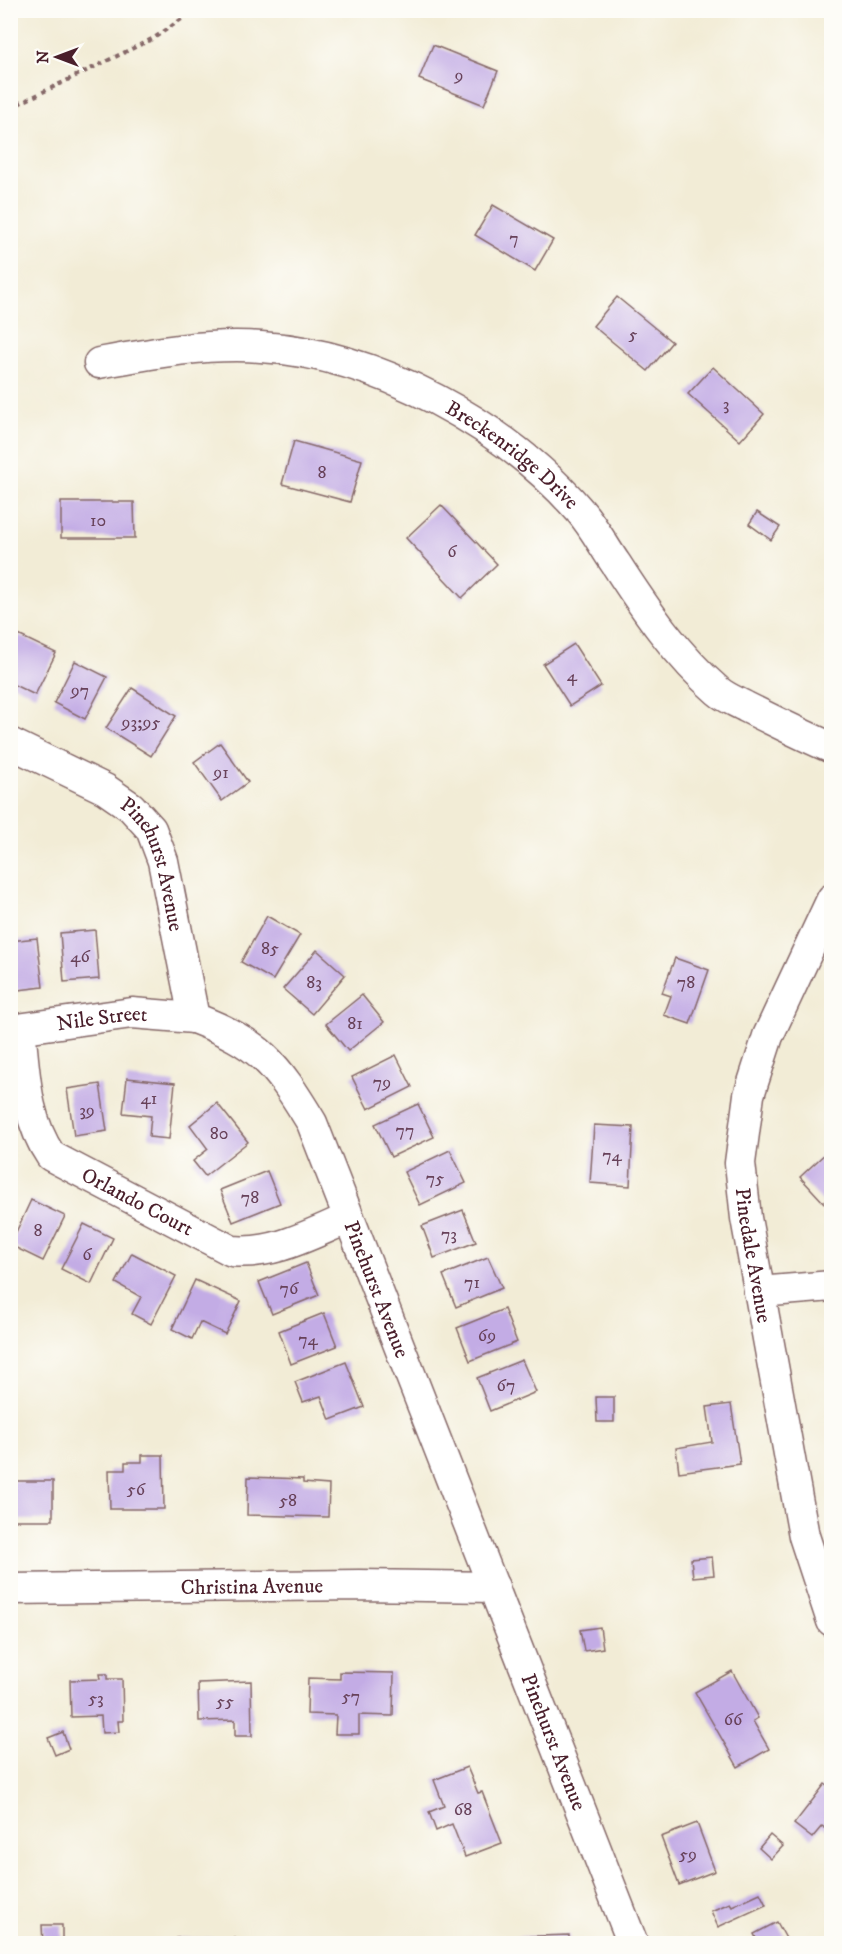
<svg xmlns="http://www.w3.org/2000/svg" width="842" height="1954" viewBox="0 0 842 1954" font-family="'IM FELL DW Pica',serif">
	<style>
		.building { fill: #c3ace5 }
		.lines { fill: none; stroke-linecap: round; stroke-linejoin: round }
		.minor-casing { stroke: #856767; stroke-width: 33 }
		.path { stroke: #856767; stroke-width: 4; stroke-dasharray: 4.5 4.5; stroke-linecap: butt }
		.minor { stroke: #fff; stroke-width: 30 }
		.labels { text-anchor: middle; stroke-width: 6; stroke-linejoin: round; paint-order: stroke }
		.number-label { font-size: 18px; fill: #68425a }
		.street-label { font-size: 21px; fill: #4a1f2b; stroke: #fdfcf7 }
	</style>
	<rect width="100%" height="100%" fill="#fdfcf7"/>
	<filter id="ink" filterUnits="userSpaceOnUse"><feTurbulence type="fractalNoise" baseFrequency=".0167" numOctaves="2"/><feDisplacementMap in="SourceGraphic" scale="12" xChannelSelector="R" yChannelSelector="G"/><feConvolveMatrix kernelMatrix="1 2 1 2 8 2 1 2 1" color-interpolation-filters="sRGB"/></filter>
	<filter id="wash" filterUnits="userSpaceOnUse"><feTurbulence type="fractalNoise" baseFrequency=".008" numOctaves="4" result="noise"/><feDisplacementMap in="SourceGraphic" scale="24" xChannelSelector="R" yChannelSelector="G"/><feGaussianBlur stdDeviation="1.35" result="paint"/><feColorMatrix in="noise" values="0 0 0 0 0 0 0 0 0 0 0 0 0 0 0 0 0 1.4 0 .05"/><feComposite in="paint" operator="in"/></filter>
	<g filter="url(#wash)">
		<rect width="100%" height="100%" fill="#f2ecd6"/>
		<g id="blocks">
			<!-- building -->
			<g class="building">
				<polygon points="433,45 498,71 484,105 419,79"/>
				<polygon points="493,205 553,240 535,271 475,235"/>
				<polygon points="617,297 672,342 648,371 593,326"/>
				<polygon points="713,367 764,414 740,441 688,394"/>
				<polygon points="294,441 362,460 350,502 282,484"/>
				<polygon points="61,502 134,502 135,538 61,538"/>
				<polygon points="441,505 497,564 462,598 406,538"/>
				<polygon points="757,512 780,527 771,540 749,524"/>
				<polygon points="10,631 56,653 35,695 10,683"/>
				<polygon points="574,644 601,686 570,706 543,664"/>
				<polygon points="75,661 107,677 85,719 54,703"/>
				<polygon points="132,688 176,716 151,756 106,728"/>
				<polygon points="220,743 248,782 222,801 194,762"/>
				<polygon points="267,916 300,935 273,980 241,962"/>
				<polygon points="95,930 99,979 64,982 60,933"/>
				<polygon points="37,938 43,987 10,991 10,941"/>
				<polygon points="317,950 345,975 312,1014 283,989"/>
				<polygon points="675,958 709,970 690,1024 664,1015 671,996 662,993"/>
				<polygon points="362,995 384,1022 348,1051 326,1024"/>
				<polygon points="396,1055 412,1087 368,1109 352,1077"/>
				<polygon points="127,1078 175,1083 169,1139 149,1137 151,1116 123,1113"/>
				<polygon points="100,1084 107,1131 74,1136 67,1089"/>
				<polygon points="217,1103 248,1142 205,1176 193,1161 208,1149 190,1125"/>
				<polygon points="418,1104 434,1137 391,1157 375,1124"/>
				<polygon points="594,1125 633,1127 630,1186 590,1183"/>
				<polygon points="832,1140 832,1195 824,1203 800,1177 829,1150 825,1146"/>
				<polygon points="450,1150 466,1183 420,1205 404,1172"/>
				<polygon points="267,1171 280,1203 233,1222 220,1190"/>
				<polygon points="31,1200 65,1216 43,1261 10,1245"/>
				<polygon points="463,1210 476,1242 434,1258 422,1226"/>
				<polygon points="84,1224 113,1238 91,1284 61,1269"/>
				<polygon points="132,1253 176,1276 151,1324 132,1314 141,1297 116,1283"/>
				<polygon points="488,1257 502,1288 456,1307 443,1275"/>
				<polygon points="306,1263 319,1295 272,1314 259,1282"/>
				<polygon points="195,1280 241,1301 225,1334 200,1322 192,1339 172,1329"/>
				<polygon points="504,1309 517,1342 470,1361 457,1328"/>
				<polygon points="324,1313 337,1346 291,1364 279,1331"/>
				<polygon points="522,1360 536,1392 490,1411 477,1378"/>
				<polygon points="346,1362 364,1407 330,1420 321,1396 303,1402 295,1382"/>
				<polygon points="596,1397 614,1397 614,1422 597,1422"/>
				<polygon points="731,1404 740,1464 679,1472 676,1448 712,1442 707,1407"/>
				<polygon points="142,1455 163,1455 164,1509 110,1509 109,1470 125,1470 125,1462 142,1462"/>
				<polygon points="248,1477 303,1479 303,1483 329,1485 328,1517 247,1515"/>
				<rect x="10" y="1481" width="43" height="39"/>
				<polygon points="712,1557 714,1575 693,1577 691,1559"/>
				<polygon points="600,1627 603,1648 584,1651 580,1630"/>
				<polygon points="732,1671 758,1718 753,1721 769,1749 738,1767 695,1692"/>
				<polygon points="340,1672 394,1673 393,1716 359,1715 359,1734 335,1734 336,1715 307,1714 308,1678 340,1679"/>
				<polygon points="99,1674 107,1674 107,1679 122,1679 123,1721 118,1721 119,1732 102,1733 101,1716 71,1717 70,1680 100,1679"/>
				<polygon points="251,1681 252,1736 235,1736 235,1720 199,1721 198,1683"/>
				<polygon points="63,1732 69,1749 55,1755 48,1738"/>
				<polygon points="467,1767 478,1793 482,1792 502,1843 465,1857 452,1824 436,1831 429,1812 444,1806 434,1780"/>
				<polygon points="825,1784 832,1789 832,1833 822,1826 812,1838 794,1824"/>
				<polygon points="697,1823 715,1871 679,1885 661,1837"/>
				<polygon points="770,1835 783,1846 771,1859 759,1848"/>
				<polygon points="760,1893 766,1905 718,1927 711,1911 730,1903 732,1906"/>
				<polygon points="777,1922 789,1944 759,1944 754,1934"/>
				<polygon points="42,1925 62,1925 62,1944 43,1944"/>
				<polygon points="569,1935 569,1944 483,1944 482,1938"/>
				<rect x="177" y="1938" width="58" height="6"/>
				<polygon points="304,1940 358,1941 358,1944 304,1944"/>
			</g>
		</g>
	</g>
	<g filter="url(#ink)">
		<use href="#blocks" fill-opacity="0" stroke="#856767" stroke-width="1.5"/>
		<g class="lines">
			<defs>
				<g id="minor">
					<path id="s1" d="M99 363C153 353 206 343 261 347 377 354 505 425 580 511 594 527 604 547 616 564 645 609 677 656 718 691 726 698 737 702 746 707 774 721 802 735 832 748"/>
					<path id="s2" d="M10 743 105 789 131 807 151 829 163 861 194 1018C261 1044 275 1062 312 1123L633 1944"/>
					<path id="s3" d="M832 899 768 1036 749 1095 740 1163 746 1218 804 1536 832 1621"/>
					<path id="s4" d="M20 1029C25 1073 25 1118 51 1156L232 1251C275 1255 310 1234 349 1218"/>
					<path id="s5" d="M10 1030 132 1013 194 1018"/>
					<polyline points="759,1292 832,1286"/>
					<path id="s6" d="M10 1589 359 1585 494 1587"/>
				</g>
			</defs>
			<!-- minor casing -->
			<use href="#minor" class="minor-casing"/>
			<!-- path -->
			<polyline class="path" points="10,108 154,38 195,10"/>
			<!-- minor -->
			<use href="#minor" class="minor"/>
		</g>
	</g>
	<g class="labels">
		<!-- number labels -->
		<g class="number-label">
			<text x="459" y="81">9</text>
			<text x="514" y="244">7</text>
			<text x="633" y="340">5</text>
			<text x="726" y="410">3</text>
			<text x="322" y="478">8</text>
			<text x="98" y="526">10</text>
			<text x="452" y="557">6</text>
			<text x="572" y="681">4</text>
			<text x="80" y="696">97</text>
			<text x="141" y="728">93;95</text>
			<text x="221" y="778">91</text>
			<text x="270" y="954">85</text>
			<text x="80" y="962">46</text>
			<text x="314" y="988">83</text>
			<text x="686" y="988">78</text>
			<text x="355" y="1029">81</text>
			<text x="382" y="1088">79</text>
			<text x="149" y="1104">41</text>
			<text x="87" y="1116">39</text>
			<text x="405" y="1136">77</text>
			<text x="219" y="1139">80</text>
			<text x="612" y="1161">74</text>
			<text x="435" y="1184">75</text>
			<text x="250" y="1203">78</text>
			<text x="38" y="1236">8</text>
			<text x="449" y="1240">73</text>
			<text x="87" y="1260">6</text>
			<text x="472" y="1288">71</text>
			<text x="289" y="1294">76</text>
			<text x="487" y="1341">69</text>
			<text x="308" y="1345">74</text>
			<text x="506" y="1391">67</text>
			<text x="136" y="1495">56</text>
			<text x="288" y="1506">58</text>
			<text x="351" y="1702">57</text>
			<text x="96" y="1704">53</text>
			<text x="225" y="1707">55</text>
			<text x="733" y="1725">66</text>
			<text x="463" y="1815">68</text>
			<text x="688" y="1860">59</text>
		</g>
		<!-- street labels -->
		<g class="street-label">
			<text dy="7" stroke="none"><textPath href="#s1" startOffset="442">Breckenridge Drive</textPath></text>
			<text dy="7" stroke="none"><textPath href="#s2" startOffset="200">Pinehurst Avenue</textPath></text>
			<text dy="7" stroke="none"><textPath href="#s5" startOffset="93">Nile Street</textPath></text>
			<text dy="7" stroke="none"><textPath href="#s4" startOffset="230">Orlando Court</textPath></text>
			<text dy="7" stroke="none"><textPath href="#s3" startOffset="375">Pinedale Avenue</textPath></text>
			<text dy="7" stroke="none"><textPath href="#s2" startOffset="702">Pinehurst Avenue</textPath></text>
			<text dy="7" stroke="none"><textPath href="#s6" startOffset="242">Christina Avenue</textPath></text>
			<text dy="7" stroke="none"><textPath href="#s2" startOffset="1188">Pinehurst Avenue</textPath></text>
		</g>
	</g>
	<!-- margin -->
	<rect width="842" height="1954" fill="none" stroke="#fdfcf7" stroke-width="36"/>
	<!-- north arrow -->
	<g transform="translate(57 57) rotate(270)" stroke="#fdfcf7" stroke-width="4.5" paint-order="stroke">
	<path d="M0-4.5L10 22L0 15L-10 22Z" fill="#4a1f2b"/>
	<text y="-9" font-size="16" font-weight="bold" text-anchor="middle" fill="#4a1f2b">N</text>
	</g>
</svg>
